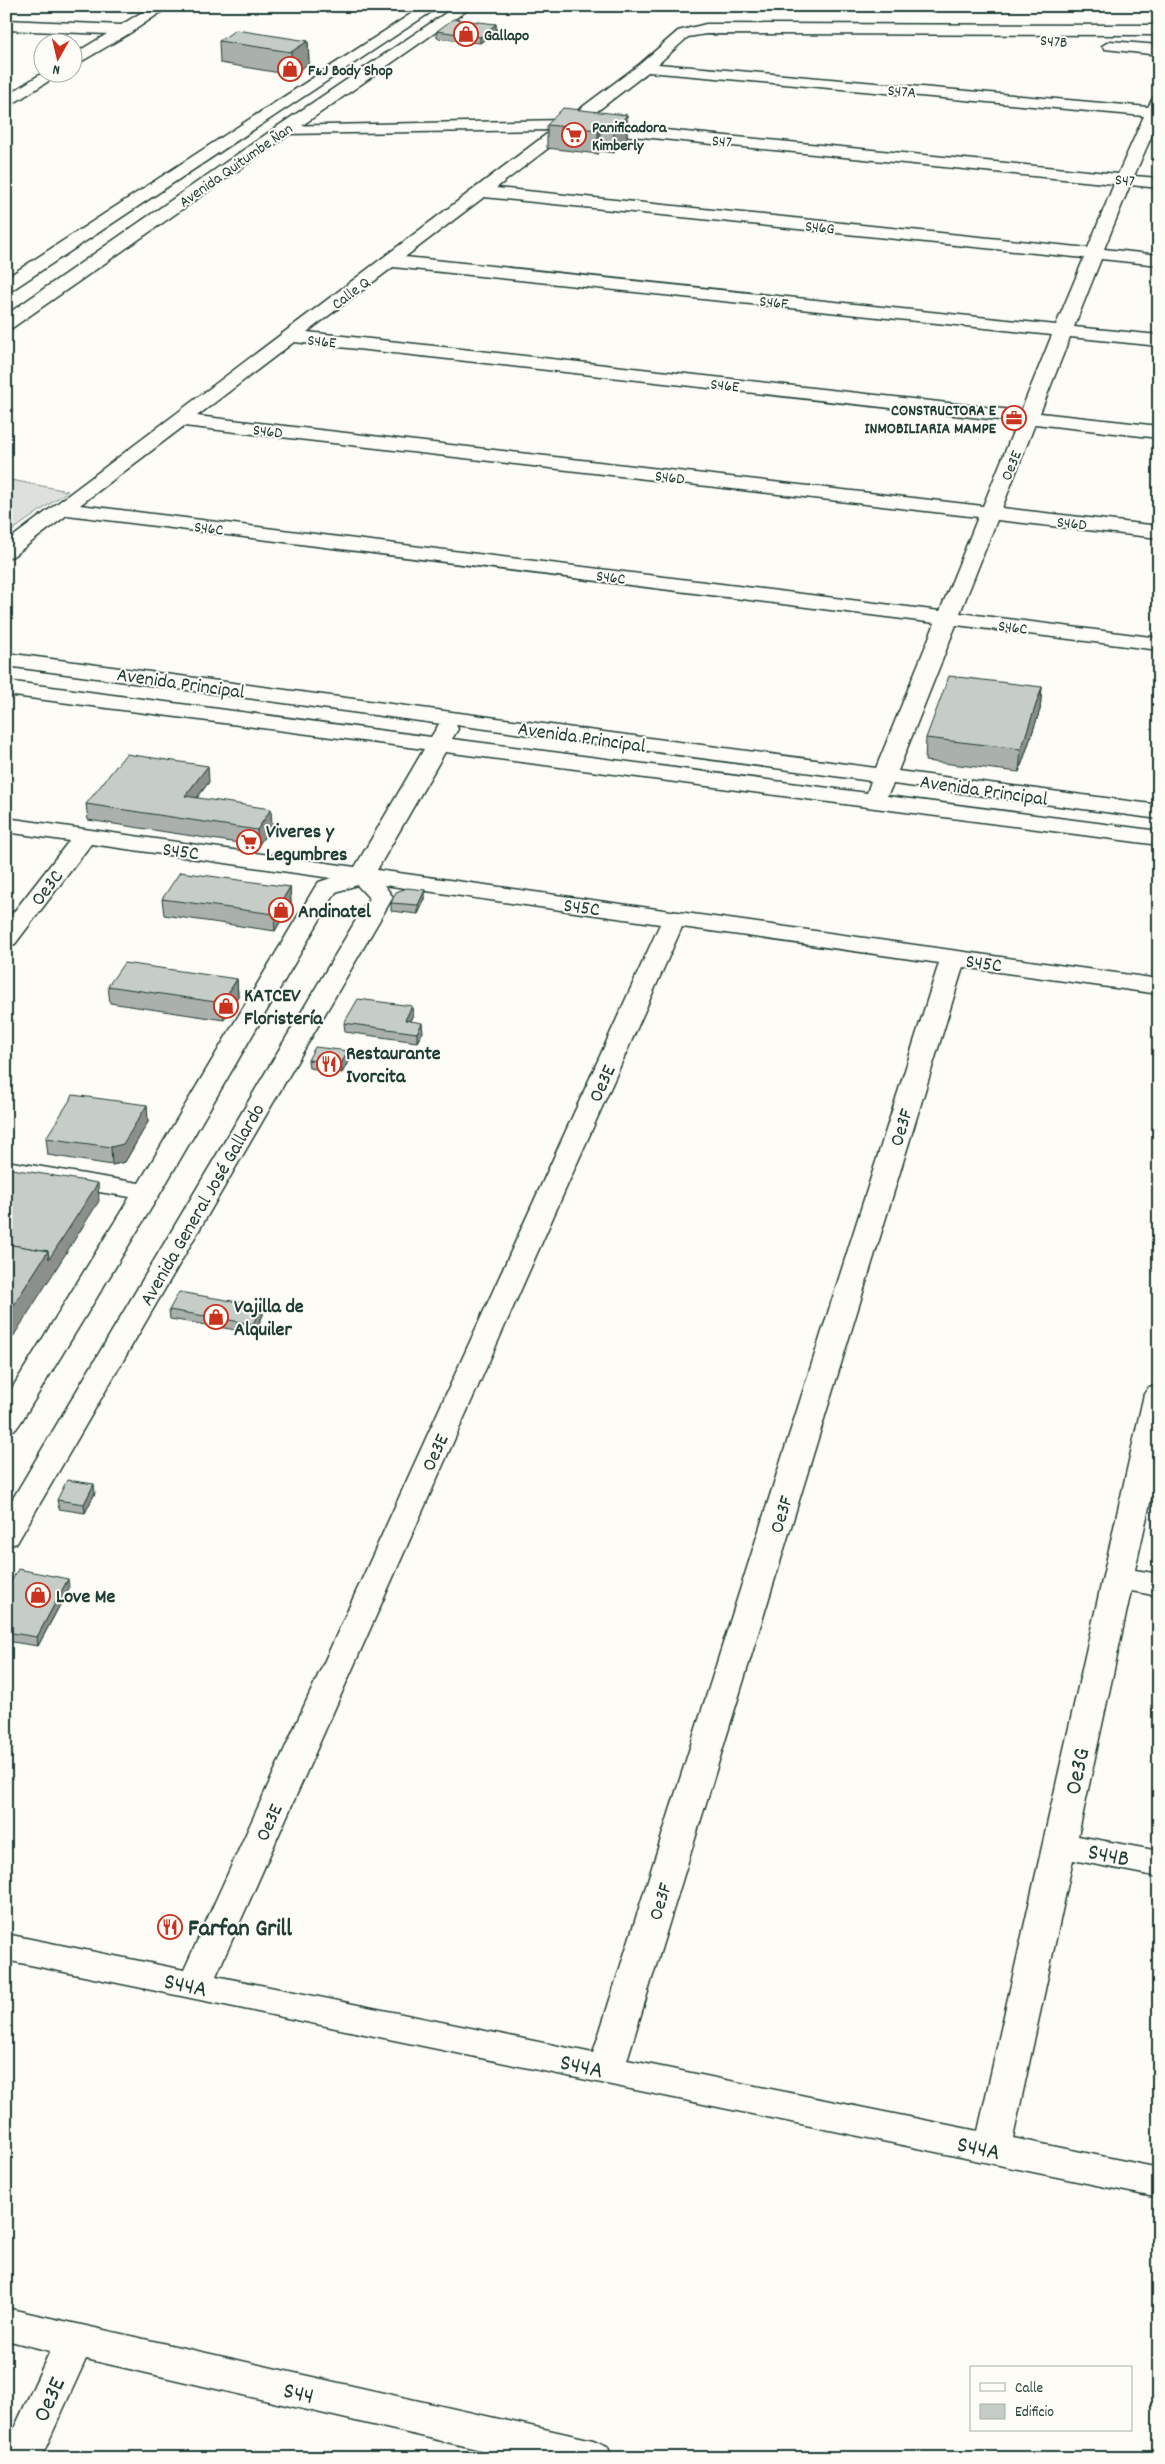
<svg xmlns="http://www.w3.org/2000/svg" width="1165" height="2464" viewBox="0 0 1165 2464" font-family="Dekko,sans-serif">
	<style>
		.green { fill: #dde0db; stroke: #7e8e88 }
		.lines { fill: none; stroke-linecap: round; stroke-linejoin: round }
		.minor-casing { stroke: #1f3d34; stroke-width: 3 }
		.tertiary-casing { stroke: #1f3d34; stroke-width: 3 }
		.minor { fill: #fdfcf7; fill-rule: evenodd }
		.tertiary { fill: #fdfcf7; fill-rule: evenodd }
		.wall { fill: #aab0ab; stroke: #1f3d34 }
		.shaded-wall { fill: #8b908b; stroke: #1f3d34 }
		.building { fill: #c6cdc7; stroke: #1f3d34 }
		.labels { text-anchor: middle; stroke-width: 4; stroke-linejoin: round; paint-order: stroke }
		.far-poi-label { font-size: 16px; font-weight: bold; fill: #1f3d34; stroke: #fdfcf7; text-anchor: start }
		.far-street-label { font-size: 16px; fill: #1f3d34; stroke: #fdfcf7 }
		.street-label { font-size: 20px; fill: #1f3d34; stroke: #fdfcf7 }
		.poi-label { font-size: 20px; font-weight: bold; fill: #1f3d34; stroke: #fdfcf7; text-anchor: start }
		.near-street-label { font-size: 24px; fill: #1f3d34; stroke: #fdfcf7 }
		.near-poi-label { font-size: 24px; font-weight: bold; fill: #1f3d34; stroke: #fdfcf7; text-anchor: start }
	</style>
	<rect width="100%" height="100%" fill="#fdfcf7"/>
	<filter id="ink" filterUnits="userSpaceOnUse"><feTurbulence type="fractalNoise" baseFrequency=".02" numOctaves="2"/><feDisplacementMap in="SourceGraphic" scale="10" xChannelSelector="R" yChannelSelector="G"/><feConvolveMatrix kernelMatrix="1 2 1 2 8 2 1 2 1" color-interpolation-filters="sRGB"/></filter>
	<g filter="url(#ink)">
		<!-- green -->
		<polygon class="green" points="6,479 68,491 6,535"/>
		<g class="lines">
			<defs>
				<g id="minor">
					<polygon points="152,6 170,6 130,33 72,67 72,55 107,34 6,30 6,20 121,25"/>
					<path d="M706 24 1159 25V35L706 34 688 37 658 64 1148 107 1153 98 1159 96V119L1134 176 1159 178V188L1130 185 1104 249 1159 255V265L1101 259 1074 327 1159 335V346L1070 337 1040 413 1159 426V438L1035 424 1002 508 1159 526V538L997 520 960 613 1159 638V650L956 625 898 771 1159 805V819L893 784 887 796 1159 831V845L445 752 377 870 1159 979V994L963 967 627 2060 978 2131 1144 1394 1149 1387 1159 1385V1463L1135 1570 1159 1574V1596L1131 1591 1078 1836 1159 1851V1877L1073 1860 1013 2138 1159 2168V2198L6 1960V1934L184 1970 660 924 384 885 393 897 21 1536 17 1543 6 1546V1510L369 898 357 885 336 892 161 1192 21 1422 16 1429 6 1431V1398L130 1197 6 1177V1161L139 1183 315 887 319 882 331 878 91 844 15 944 6 946V922L69 841 6 832V818L355 867 424 749 6 695V681L431 737 439 724H442L6 666V653L876 768 935 623 67 515 13 556 6 558V542L552 130 284 134 276 129 278 126 565 120 640 64 678 31ZM648 72 1144 116 1118 174 583 122ZM572 130 1114 184 1088 248 496 188ZM484 197 1084 258 1056 325 405 257ZM393 267 1052 335 1021 411 307 332ZM294 342 1017 422 983 506 197 416ZM184 426 978 517 940 611 80 505ZM456 725 871 781 867 793 452 739 458 729ZM682 927 939 963 593 2053 216 1976Z"/>
					<polygon points="1110,41 1159,45 1159,55 1105,49 1102,46"/>
					<polygon points="44,72 63,72 6,108 6,96"/>
					<polygon points="6,2308 593,2440 607,2446 613,2458 516,2458 86,2359 41,2458 6,2458 6,2446 50,2351 6,2340"/>
				</g>
				<g id="tertiary">
					<polygon points="423,6 440,6 12,290 6,291 6,278"/>
					<polygon points="456,6 473,6 12,328 6,329 6,315 278,126"/>
				</g>
			</defs>
			<!-- minor casing -->
			<use href="#minor" class="minor-casing"/>
			<!-- tertiary casing -->
			<use href="#tertiary" class="tertiary-casing"/>
			<!-- minor -->
			<use href="#minor" class="minor"/>
			<!-- tertiary -->
			<use href="#tertiary" class="tertiary"/>
		</g>
		<!-- wall -->
		<g class="wall">
			<polygon points="496,24 496,31 480,43 437,38 437,31"/>
			<polygon points="219,41 308,41 309,63 292,75 220,63"/>
			<polygon points="627,115 627,138 614,153 600,151 598,154 547,148 547,125"/>
			<polygon points="1042,687 1040,710 1019,772 925,761 926,738"/>
			<polygon points="209,782 197,798 272,825 258,846 88,820 86,804"/>
			<polygon points="290,887 291,903 275,931 164,915 162,899"/>
			<polygon points="425,890 425,899 418,914 391,911 391,903"/>
			<polygon points="237,979 238,996 224,1020 110,1003 108,986"/>
			<polygon points="413,1015 410,1021 423,1032 417,1042 345,1032 344,1023"/>
			<polygon points="308,1060 349,1060 342,1073 309,1068"/>
			<polygon points="147,1105 148,1122 125,1162 112,1165 48,1155 46,1138"/>
			<polygon points="262,1306 263,1315 254,1333 170,1319 169,1310"/>
			<polygon points="95,1493 85,1513 59,1509 57,1500"/>
			<polygon points="69,1588 38,1646 6,1641 6,1591"/>
		</g>
		<!-- shaded-wall -->
		<g class="shaded-wall">
			<polygon points="496,24 496,31 480,43 480,37"/>
			<polygon points="308,41 309,63 292,75 291,52"/>
			<polygon points="627,115 627,138 614,153 614,130"/>
			<polygon points="600,128 600,151 598,154 598,130"/>
			<polygon points="1042,687 1040,710 1019,772 1021,749"/>
			<polygon points="208,766 209,782 186,812 185,796"/>
			<polygon points="271,809 272,825 258,846 257,830"/>
			<polygon points="290,887 291,903 275,931 274,914"/>
			<polygon points="425,890 425,899 418,914 418,905"/>
			<polygon points="237,979 238,996 224,1020 222,1003"/>
			<polygon points="412,1006 413,1015 405,1029 405,1020"/>
			<polygon points="422,1023 423,1032 417,1042 417,1033"/>
			<polygon points="348,1051 349,1060 342,1073 341,1064"/>
			<polygon points="147,1105 148,1122 125,1162 112,1165 111,1147"/>
			<polygon points="98,1183 99,1201 6,1348 6,1317 48,1251"/>
			<polygon points="262,1306 263,1315 254,1333 253,1324"/>
			<polygon points="94,1484 95,1493 85,1513 84,1504"/>
			<polygon points="68,1579 69,1588 38,1646 37,1637"/>
		</g>
		<!-- building -->
		<g class="building">
			<polygon points="453,19 496,24 480,37 437,31"/>
			<polygon points="236,30 308,41 291,52 219,41"/>
			<polygon points="563,108 627,115 614,130 600,128 598,130 547,125"/>
			<polygon points="949,676 1042,687 1021,749 926,738"/>
			<polygon points="126,754 208,766 185,796 271,809 257,830 86,804"/>
			<polygon points="180,872 290,887 274,914 162,899"/>
			<polygon points="407,888 425,890 418,905 391,903 396,892"/>
			<polygon points="124,963 237,979 222,1003 108,986"/>
			<polygon points="358,999 412,1006 405,1020 422,1023 417,1033 344,1023"/>
			<polygon points="315,1047 348,1051 341,1064 308,1060"/>
			<polygon points="73,1095 147,1105 123,1144 111,1147 46,1138"/>
			<polygon points="6,1168 98,1183 49,1259 48,1251 6,1244"/>
			<polygon points="6,1244 48,1251 6,1317"/>
			<polygon points="179,1292 262,1306 253,1324 169,1310"/>
			<polygon points="67,1480 94,1484 84,1504 57,1500"/>
			<polygon points="18,1569 68,1579 37,1637 6,1632 6,1591"/>
		</g>
	</g>
	<!-- icons -->
	<defs>
		<symbol id="shop-ring" viewBox="-11 -11 22 22"><circle r="9.5" fill="#fdfcf7" stroke="#c8321e" stroke-width="1.5"/><path d="M-5-2.5h2.3a2.7 3.5 0 0 1 5.4 0H5L5.5 6h-11ZM-1.5-2.5h3a1.5 2.3 0 0 0-3 0Z" fill="#c8321e"/></symbol>
		<symbol id="supermarket-ring" viewBox="-11 -11 22 22"><circle r="9.5" fill="#fdfcf7" stroke="#c8321e" stroke-width="1.5"/><path d="M-6-5.5h2.5l.6 2H6L4.5 2H-2.5L-4.4-4H-6ZM-1.5 3.2a1.3 1.3 0 1 0 .1 0ZM3 3.2a1.3 1.3 0 1 0 .1 0Z" fill="#c8321e"/></symbol>
		<symbol id="office-ring" viewBox="-11 -11 22 22"><circle r="9.5" fill="#fdfcf7" stroke="#c8321e" stroke-width="1.5"/><path d="M-6-3h4V-5.5h4V-3h4V5H-6ZM-1-4.5V-3h2v-1.5ZM-6 0V1H6V0Z" fill="#c8321e"/></symbol>
		<symbol id="restaurant-ring" viewBox="-11 -11 22 22"><circle r="9.5" fill="#fdfcf7" stroke="#c8321e" stroke-width="1.5"/><path d="M-5-6h1v4h1v-4h1v4h1v-4h1v5L-1.5 .5V6h-2V.5L-5-1ZM5-6V6H3V1.5H1.5Q1.5-4 5-6Z" fill="#c8321e"/></symbol>
	</defs>
	<g fill-rule="evenodd">
		<use href="#shop-ring" x="452" y="20" width="28" height="28"/>
		<use href="#shop-ring" x="276" y="55" width="28" height="28"/>
		<use href="#supermarket-ring" x="560" y="121" width="28" height="28"/>
		<use href="#office-ring" x="1000" y="404" width="28" height="28"/>
		<use href="#supermarket-ring" x="235" y="828" width="28" height="28"/>
		<use href="#shop-ring" x="267" y="896" width="28" height="28"/>
		<use href="#shop-ring" x="212" y="992" width="28" height="28"/>
		<use href="#restaurant-ring" x="315" y="1050" width="28" height="28"/>
		<use href="#shop-ring" x="202" y="1303" width="28" height="28"/>
		<use href="#shop-ring" x="24" y="1581" width="28" height="28"/>
		<use href="#restaurant-ring" x="156" y="1913" width="28" height="28"/>
	</g>
	<g class="labels">
		<!-- far-poi labels -->
		<g class="far-poi-label">
			<text x="484" y="40">Gallapo</text>
			<text x="308" y="75">F&amp;J Body Shop</text>
			<text x="592" y="132">Panificadora<tspan x="592" dy="18">Kimberly</tspan></text>
			<text x="996" y="415" text-anchor="end">CONSTRUCTORA E<tspan x="996" dy="18">INMOBILIARIA MAMPE</tspan></text>
		</g>
		<!-- far-street labels -->
		<g class="far-street-label">
			<text transform="translate(1054 40) rotate(5)" y="6">S47B</text>
			<text transform="translate(902 90) rotate(5)" y="6">S47A</text>
			<text transform="translate(722 140) rotate(6)" y="6">S47</text>
			<text transform="translate(235 164) rotate(-35)" y="6">Avenida Quitumbe Ñan</text>
			<text transform="translate(1125 179) rotate(5)" y="6">S47</text>
			<text transform="translate(820 226) rotate(6)" y="6">S46G</text>
			<text transform="translate(350 292) rotate(-37)" y="6">Calle Q</text>
			<text transform="translate(774 301) rotate(6)" y="6">S46F</text>
			<text transform="translate(322 340) rotate(6)" y="6">S46E</text>
			<text transform="translate(725 384) rotate(6)" y="6">S46E</text>
			<text transform="translate(268 430) rotate(7)" y="6">S46D</text>
			<text transform="translate(1010 465) rotate(-68)" y="6">Oe3E</text>
			<text transform="translate(670 476) rotate(7)" y="6">S46D</text>
			<text transform="translate(1072 522) rotate(6)" y="6">S46D</text>
			<text transform="translate(209 527) rotate(7)" y="6">S46C</text>
			<text transform="translate(611 576) rotate(7)" y="6">S46C</text>
			<text transform="translate(1013 626) rotate(7)" y="6">S46C</text>
		</g>
		<!-- street labels -->
		<g class="street-label">
			<text transform="translate(181 682) rotate(8)" y="7">Avenida Principal</text>
			<text transform="translate(582 736) rotate(8)" y="7">Avenida Principal</text>
			<text transform="translate(984 789) rotate(8)" y="7">Avenida Principal</text>
			<text transform="translate(181 850) rotate(8)" y="7">S45C</text>
			<text transform="translate(46 887) rotate(-53)" y="7">Oe3C</text>
			<text transform="translate(582 906) rotate(8)" y="7">S45C</text>
			<text transform="translate(984 962) rotate(8)" y="7">S45C</text>
			<text transform="translate(601 1083) rotate(-66)" y="7">Oe3E</text>
			<text transform="translate(900 1127) rotate(-73)" y="7">Oe3F</text>
			<text transform="translate(201 1204) rotate(-60)" y="7">Avenida General José Gallardo</text>
			<text transform="translate(434 1452) rotate(-66)" y="7">Oe3E</text>
			<text transform="translate(780 1514) rotate(-73)" y="7">Oe3F</text>
			<text transform="translate(268 1822) rotate(-66)" y="7">Oe3E</text>
			<text transform="translate(659 1901) rotate(-73)" y="7">Oe3F</text>
		</g>
		<!-- poi labels -->
		<g class="poi-label">
			<text x="266" y="837">Viveres y<tspan x="266" dy="23">Legumbres</tspan></text>
			<text x="298" y="917">Andinatel</text>
			<text x="244" y="1001">KATCEV<tspan x="244" dy="23">Floristería</tspan></text>
			<text x="346" y="1059">Restaurante<tspan x="346" dy="23">Ivorcita</tspan></text>
			<text x="234" y="1312">Vajilla de<tspan x="234" dy="23">Alquiler</tspan></text>
			<text x="56" y="1602">Love Me</text>
		</g>
		<!-- near-street labels -->
		<g class="near-street-label">
			<text transform="translate(1076 1771) rotate(-78)" y="8">Oe3G</text>
			<text transform="translate(1109 1854) rotate(11)" y="8">S44B</text>
			<text transform="translate(186 1984) rotate(12)" y="8">S44A</text>
			<text transform="translate(582 2065) rotate(12)" y="8">S44A</text>
			<text transform="translate(979 2147) rotate(12)" y="8">S44A</text>
			<text transform="translate(299 2392) rotate(13)" y="8">S44</text>
			<text transform="translate(48 2399) rotate(-66)" y="8">Oe3E</text>
		</g>
		<!-- near-poi labels -->
		<g class="near-poi-label">
			<text x="188" y="1935">Farfan Grill</text>
		</g>
	</g>
	<!-- margin -->
	<rect width="1165" height="2464" fill="none" stroke="#fdfcf7" stroke-width="25"/>
	<rect x="12" y="12" width="1140" height="2439" fill="none" stroke="#1f3d34" stroke-width="2" filter="url(#ink)"/>
	<!-- legend -->
	<rect x="970" y="2366" width="162" height="65" fill="#fdfcf7" stroke="#a4b0a9"/>
	<rect x="980" y="2383" width="25" height="8" fill="#fdfcf7" stroke="#a4b0a9"/>
	<text x="1015" y="2392" font-size="15" fill="#1f3d34">Calle</text>
	<rect x="980" y="2404" width="25" height="15" fill="#c6cdc7" stroke="#a4b0a9"/>
	<text x="1015" y="2416" font-size="15" fill="#1f3d34">Edificio</text>
	<!-- north arrow -->
	<g transform="translate(58 58) rotate(188)"><circle r="24" fill="#fdfcf7" stroke="#a4b0a9"/>
	<path d="M0-4L9 19L0 12L-9 19Z" fill="#c8321e"/>
	<text y="-8" font-size="14" font-weight="bold" text-anchor="middle" fill="#1f3d34">N</text>
	</g>
</svg>
